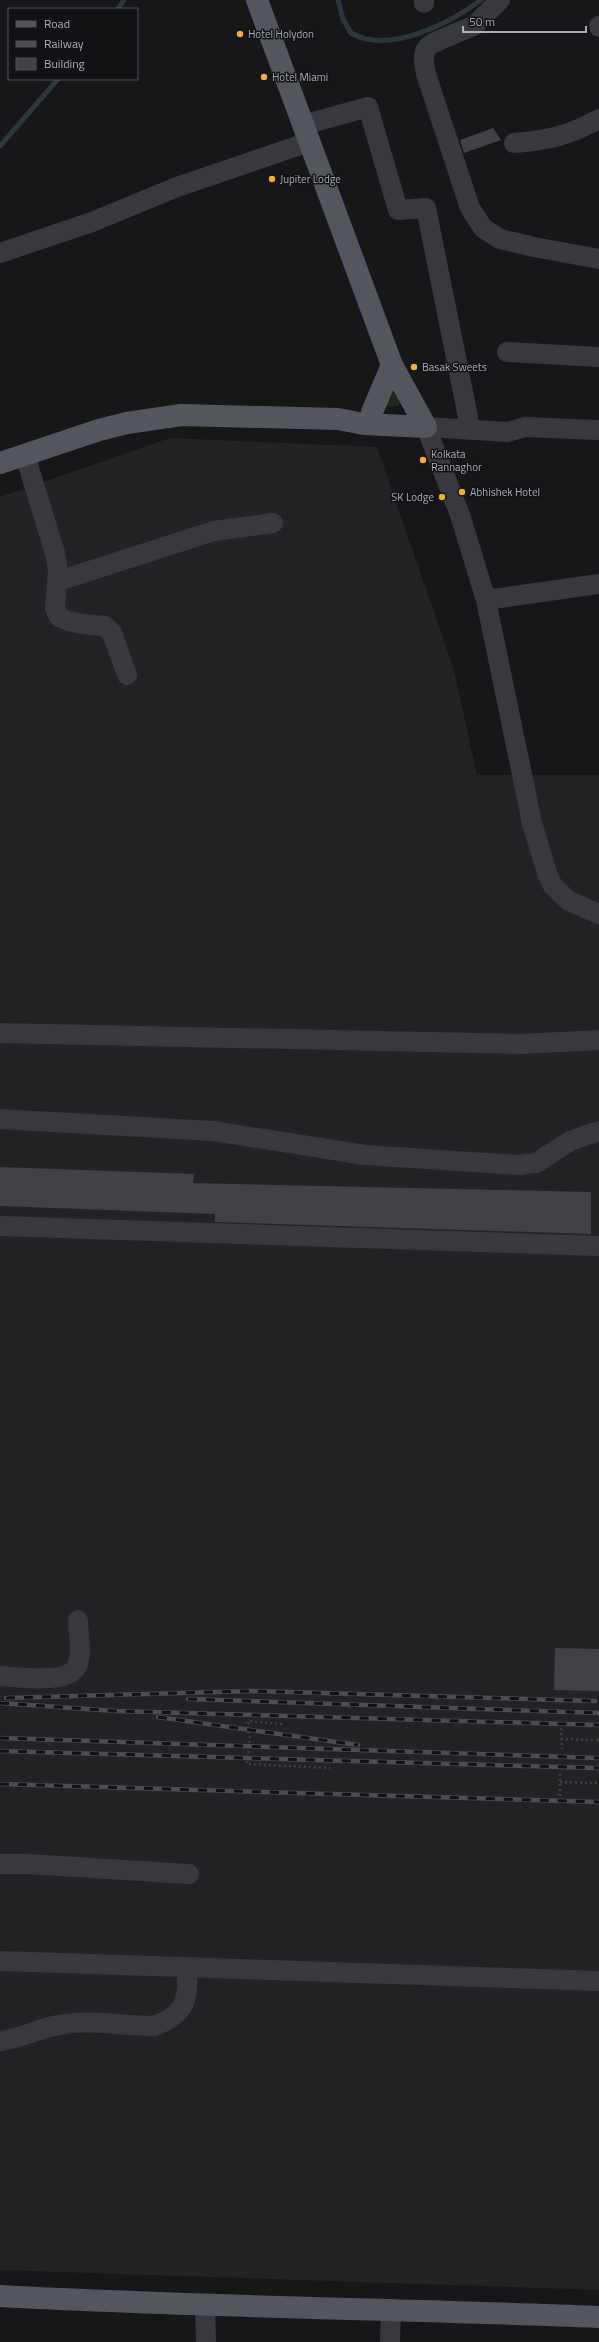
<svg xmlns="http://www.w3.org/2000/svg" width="599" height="2342" viewBox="0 0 599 2342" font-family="'Titillium Web',sans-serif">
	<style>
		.built { fill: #232326 }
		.green { fill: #1f271f }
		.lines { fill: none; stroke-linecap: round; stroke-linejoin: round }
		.stream { stroke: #2c363d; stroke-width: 5 }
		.building { fill: #414246 }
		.path { stroke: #3e4045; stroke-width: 2.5; stroke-dasharray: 2 3; stroke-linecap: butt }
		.minor { stroke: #38393e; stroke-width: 20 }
		.major { stroke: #54565d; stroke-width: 22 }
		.rail-casing { stroke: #4b4d53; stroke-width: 4.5 }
		.rail { stroke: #121214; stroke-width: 3; stroke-dasharray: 9; stroke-linecap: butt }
		.poi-dot { fill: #f2ae35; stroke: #121214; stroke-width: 1.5 }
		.labels { text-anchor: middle; stroke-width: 3; stroke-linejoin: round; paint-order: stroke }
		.poi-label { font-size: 11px; fill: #a9aeb9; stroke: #121214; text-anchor: start }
	</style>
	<rect width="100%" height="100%" fill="#171719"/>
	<!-- built -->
	<polygon class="built" points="170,438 377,447 454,670 477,775 599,775 599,2290 0,2270 0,497"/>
	<!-- green -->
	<polygon class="green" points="391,386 402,403 399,403 399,406 385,407"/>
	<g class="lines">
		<!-- stream -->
		<g class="stream">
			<path d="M338 0 343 19 351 33C389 55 450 23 481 0"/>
			<polyline points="118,9 124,0"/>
			<polyline points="0,146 58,79"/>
		</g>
	</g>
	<!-- building -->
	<g class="building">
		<polygon points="493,128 501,140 464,153 460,140"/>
		<polygon points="0,1167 194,1174 193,1183 591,1192 591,1234 215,1222 215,1214 0,1206"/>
		<polygon points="555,1648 599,1649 599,1691 554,1690"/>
	</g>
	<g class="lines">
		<!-- path -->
		<g class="path">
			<polyline points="282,1724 248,1721 247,1730 250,1735 247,1764 330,1768"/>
			<polyline points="561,1728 562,1749"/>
			<polyline points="561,1739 599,1740"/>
			<polyline points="560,1774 560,1797"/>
			<polyline points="560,1782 599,1783"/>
		</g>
		<!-- minor -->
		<g class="minor">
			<polyline points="424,0 424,3"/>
			<path d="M500 0 475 25 433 43C420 50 424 62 426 74L470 208 483 228 500 239 534 247 599 259"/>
			<polyline points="599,26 599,27"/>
			<polyline points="303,125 368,107 398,210 426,208 468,417"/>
			<path d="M514 143C549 140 568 136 599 119"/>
			<polyline points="0,253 92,222 177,187 309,142"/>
			<polyline points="507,352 599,357"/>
			<polyline points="599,430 525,427 508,432 426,427 460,515 486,600 532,823 548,876 553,886 569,901 599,914"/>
			<path d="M25 455 55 553 58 571 55 608 59 617C74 625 88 624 105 626L112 633 127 675"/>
			<polyline points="58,581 214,531 273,523"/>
			<polyline points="486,600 599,584"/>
			<polyline points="0,1033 522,1044 599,1040"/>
			<polyline points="0,1119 213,1131 365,1155 518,1165 536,1163 570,1141 599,1131"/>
			<polyline points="0,1226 599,1246"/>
			<path d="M0 1676C17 1677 63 1684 75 1669 84 1658 78 1633 78 1620"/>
			<polyline points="0,1864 29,1864 189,1874"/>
			<polyline points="0,1961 599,1981"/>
			<path d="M0 2041C21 2039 38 2028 59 2025 89 2019 123 2026 154 2026 185 2015 189 2000 187 1969"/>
			<polyline points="205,2305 206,2342"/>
			<polyline points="390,2342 391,2309"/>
		</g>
		<!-- major -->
		<g class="major">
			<polyline points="372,412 392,365"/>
			<polyline points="0,463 99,430 127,423 181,415 338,419 364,424 426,427 392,365 257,0"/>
			<path d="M0 2296C200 2307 399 2309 599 2317"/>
		</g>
		<defs>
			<g id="rail">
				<polyline points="6,1698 251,1691 595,1701"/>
				<polyline points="188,1699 599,1713"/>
				<polyline points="0,1703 116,1711 599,1725"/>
				<polyline points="158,1717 358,1745"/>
				<polyline points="0,1738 599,1758"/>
				<polyline points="0,1751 599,1768"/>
				<polyline points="0,1784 599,1802"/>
			</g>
		</defs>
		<!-- rail casing -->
		<use href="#rail" class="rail-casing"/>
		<!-- rail -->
		<use href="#rail" class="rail"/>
	</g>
	<!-- markers -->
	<g class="poi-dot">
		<circle cx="240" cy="34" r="4"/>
		<circle cx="264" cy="77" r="4"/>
		<circle cx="272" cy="179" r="4"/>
		<circle cx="414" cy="367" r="4"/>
		<circle cx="423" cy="460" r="4"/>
		<circle cx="462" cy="492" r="4"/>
		<circle cx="442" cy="497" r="4"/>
	</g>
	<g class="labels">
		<!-- poi labels -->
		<g class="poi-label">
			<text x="248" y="38">Hotel Holydon</text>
			<text x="272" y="81">Hotel Miami</text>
			<text x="280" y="183">Jupiter Lodge</text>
			<text x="422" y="371">Basak Sweets</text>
			<text x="431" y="458">Kolkata<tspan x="431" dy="13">Rannaghor</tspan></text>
			<text x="470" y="496">Abhishek Hotel</text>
			<text x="434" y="501" text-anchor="end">SK Lodge</text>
		</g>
	</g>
	<!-- legend -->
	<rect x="8" y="8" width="130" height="72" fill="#121214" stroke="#4e5056"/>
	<rect x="16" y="21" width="20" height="6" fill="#54565d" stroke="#4e5056"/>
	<text x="44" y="28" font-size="12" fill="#a9aeb9">Road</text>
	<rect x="16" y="41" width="20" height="6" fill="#4b4d53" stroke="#4e5056"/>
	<text x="44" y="48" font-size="12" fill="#a9aeb9">Railway</text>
	<rect x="16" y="58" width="20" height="12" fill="#414246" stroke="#4e5056"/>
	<text x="44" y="68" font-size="12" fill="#a9aeb9">Building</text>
	<!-- scale -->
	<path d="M463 26v6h123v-6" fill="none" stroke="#a9aeb9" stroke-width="2"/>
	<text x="469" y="26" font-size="12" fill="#a9aeb9" stroke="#121214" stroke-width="3" paint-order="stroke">50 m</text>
</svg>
